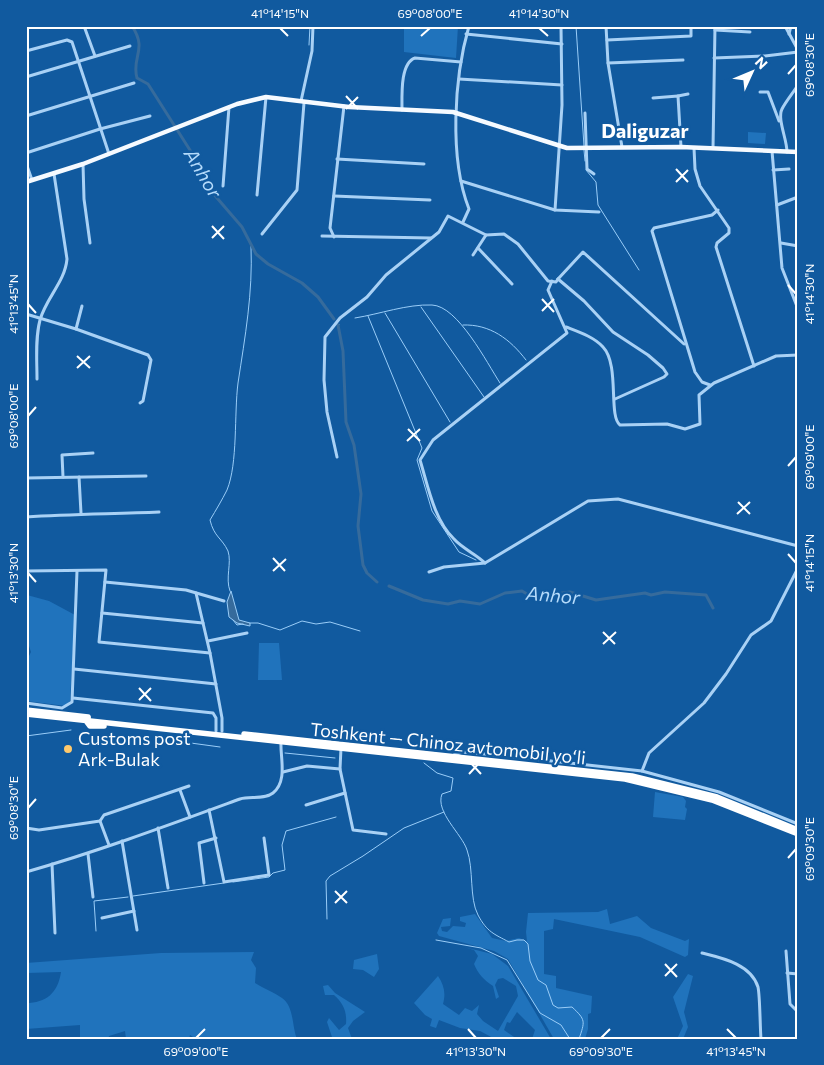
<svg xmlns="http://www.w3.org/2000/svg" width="824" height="1065" viewBox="0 0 824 1065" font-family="Commissioner,sans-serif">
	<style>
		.green { fill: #2073bc }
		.water { fill: #366b9c; stroke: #9acdf8 }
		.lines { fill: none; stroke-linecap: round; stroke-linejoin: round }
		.stream { stroke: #9acdf8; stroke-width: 1 }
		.canal { stroke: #366b9c; stroke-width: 3 }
		.minor { stroke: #a9d1f5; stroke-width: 3 }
		.major { stroke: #f6faff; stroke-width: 4.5 }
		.highway { stroke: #fff; stroke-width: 5.5 }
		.ticks { fill: none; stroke: #fff; stroke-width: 2 }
		.poi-dot { fill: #ffc96c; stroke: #115a9f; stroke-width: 2 }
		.labels { text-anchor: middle; stroke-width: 5; stroke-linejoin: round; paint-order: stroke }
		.poi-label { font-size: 18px; fill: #fff; stroke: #115a9f; text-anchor: start }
		.street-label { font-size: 18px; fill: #fff; stroke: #115a9f }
		.water-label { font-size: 19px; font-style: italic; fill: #b5dbfb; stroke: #115a9f }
		.quarter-label { font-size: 20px; font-weight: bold; fill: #fff; stroke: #115a9f }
		.neatline { fill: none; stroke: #fff; stroke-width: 2 }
		.ticks-label { font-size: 12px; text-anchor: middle; fill: #fff }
	</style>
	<rect width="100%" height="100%" fill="#115a9f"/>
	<!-- green -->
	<g class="green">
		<polygon points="404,26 458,26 456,58 404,52"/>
		<polygon points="748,132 766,133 765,144 748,143"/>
		<polygon points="27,595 49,601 75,615 70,701 66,706 26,701 26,662 31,652 26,637"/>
		<polygon points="259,643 279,643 282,680 258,680"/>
		<polygon points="655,792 683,797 686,801 685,807 687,809 685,820 653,817"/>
		<polygon points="607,909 610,924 637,916 651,928 685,941 689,939 688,955 685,957 640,937 554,919 553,929 544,931 544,974 556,976 556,988 592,996 591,1013 588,1014 588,1029 585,1039 554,1039 508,959 494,951 439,936 437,933 443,919 451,918 450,926 441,927 442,931 447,932 453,926 465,927 466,923 460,921 460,917 475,914 492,938 506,941 519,938 527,941 526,932 528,913 598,912"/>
		<path d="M464 947 492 954 508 966 551 1039H532L535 1030 517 1012 510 1023 507 1022 504 1030 517 1039H495L480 1031 460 1028 439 1020 436 1028 430 1026 432 1019 425 1015 414 1003 438 976C444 985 446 993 443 1004L459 1015 465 1008 472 1011 479 1005 477 1014 483 1021 498 1031 518 996 516 986 503 978 498 979 495 985 499 997 496 999 493 986C484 980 478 974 474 964L478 956 474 950Z"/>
		<path d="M254 952 251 960 256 968 255 983C264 989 274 992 282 998 294 1006 292 1027 297 1039H196L190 1035 189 1039H126L125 1031 109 1036 108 1039H80V1025L26 1029V1003C46 1003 58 993 61 972L26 973V963L161 953Z"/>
		<polygon points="377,954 379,969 374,977 363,970 353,969 354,960"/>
		<polygon points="688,974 693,976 684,1012 688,1027 683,1039 677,1039 683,1026 673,997"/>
		<path d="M328 985 335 993 365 1012 353 1021 348 1028 352 1039H330L332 1037 327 1022 329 1018 339 1030 346 1024C347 1011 343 1003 334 995H325L323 986Z"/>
	</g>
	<!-- water -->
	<polygon class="water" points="231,591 239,620 250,623 250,626 237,623 229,617 227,602"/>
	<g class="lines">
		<!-- stream -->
		<g class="stream">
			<polyline points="576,26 584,146"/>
			<polyline points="309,45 310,26"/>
			<polyline points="584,150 585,161"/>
			<polyline points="586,170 596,182 598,205 639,270"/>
			<polyline points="421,307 484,397"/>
			<polyline points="385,313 450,422"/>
			<polyline points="368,316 422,448 417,460 432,511 459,552 476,560"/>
			<path d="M355 318C380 314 407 304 432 305 458 306 487 363 500 383"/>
			<path d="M463 325C490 324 510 339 526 360"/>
			<polyline points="338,326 339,325"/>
			<path d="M230 591C225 578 232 563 228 551 222 538 214 537 210 520 216 510 222 500 227 490 238 463 234 414 238 383 245 337 253 293 251 246"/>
			<polyline points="233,620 237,625 243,624"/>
			<polyline points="250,623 258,623 280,630 302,621 316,624 330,622 360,631"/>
			<polyline points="26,736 71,730"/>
			<polyline points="176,741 220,747"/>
			<polyline points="285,753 335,758"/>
			<path d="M424 763 437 773 453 778 451 791 442 794C435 812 462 834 467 850 474 869 469 898 478 915 487 932 494 934 509 942L517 940H524L528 944 530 961 538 980 546 985 553 1005 558 1008 572 1007C586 1020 585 1021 579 1039"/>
			<polyline points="233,882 269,877 273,873 285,870 282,845 286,831 336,817"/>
			<polyline points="133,896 224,883"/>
			<polyline points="327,919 326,881 330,876 363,856 404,828 444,812"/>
			<polyline points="96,931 94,901 128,897"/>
			<polyline points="436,940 481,948 507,960 540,1013 561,1025 570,1039"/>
		</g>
		<!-- canal -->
		<g class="canal">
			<path d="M132 26C148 50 131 57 137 78L148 84 195 158 211 191 242 227 256 254 268 264 302 283 318 297 334 319"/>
			<polyline points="338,325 343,351 346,422 354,445 361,494 358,526 363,565 367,573 377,582"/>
			<polyline points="389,586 423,600 448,604 460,601 480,604 505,593 522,591 532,597 570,592 596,600 645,593 651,595 665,592 706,595 713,608"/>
		</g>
		<!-- minor -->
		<g class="minor">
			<polyline points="84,26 95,56"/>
			<polyline points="606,26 608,63 622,147"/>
			<polyline points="785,26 798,50"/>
			<polyline points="715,30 750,32"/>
			<polyline points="466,34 562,44"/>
			<polyline points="789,34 791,26"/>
			<polyline points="607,40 691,36 691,26"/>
			<polyline points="26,51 67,40 72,42 109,154"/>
			<polyline points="714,58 765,56 798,52"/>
			<polyline points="608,63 683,60"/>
			<polyline points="26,77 130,46"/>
			<polyline points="459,79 562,85"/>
			<polyline points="760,92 768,92 779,121"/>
			<polyline points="678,96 688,94"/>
			<polyline points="653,98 678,96 681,147"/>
			<polyline points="301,101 312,51 313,26"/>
			<path d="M402 110C402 96 400 63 415 58L461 62"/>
			<polyline points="585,113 587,169 594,174"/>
			<polyline points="26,116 134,83"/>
			<polyline points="694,148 695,169 700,186 729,228 729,233 717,243 716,247 754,366"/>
			<polyline points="713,148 715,26"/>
			<polyline points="772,151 782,268 798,309"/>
			<path d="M787 152C787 139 777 119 782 109 786 101 793 93 798 85"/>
			<polyline points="26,153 100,129 150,116"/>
			<polyline points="337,159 424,164"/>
			<polyline points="26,163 32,180"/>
			<polyline points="83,164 84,199 90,243"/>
			<polyline points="773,170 789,169"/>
			<polyline points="461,181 555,210 599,212"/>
			<polyline points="223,186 229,107"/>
			<polyline points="257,195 266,97"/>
			<polyline points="334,196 430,200"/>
			<polyline points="777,205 798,197"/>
			<polyline points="555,210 562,105 561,26"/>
			<path d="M463 222 469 209C449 158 454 78 469 26"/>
			<polyline points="262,234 297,190 304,103"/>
			<polyline points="322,236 431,238"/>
			<polyline points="334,237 330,228 344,106"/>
			<polyline points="781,243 798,246"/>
			<polyline points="478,248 512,284"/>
			<polyline points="473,255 486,235"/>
			<polyline points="558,279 584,301 613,332 648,355 663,368 667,374 664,377 615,399"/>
			<polyline points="558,279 583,252 684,344"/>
			<polyline points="26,314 76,329 148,355 151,360 143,401 140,403"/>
			<path d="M566 327C579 332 594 337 603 347 620 365 608 416 620 425L667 424 685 429 700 424 699 395 714 383 776 356 798 355"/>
			<polyline points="76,329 82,306"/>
			<path d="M37 379C37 360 35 339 40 320 46 298 65 282 67 259L54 174"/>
			<polyline points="710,385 702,382 695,372 652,231 654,228 712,215 718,210"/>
			<polyline points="337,457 327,412 324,380 325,337 340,318 367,297 386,275 439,232 448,216 486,235 504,234 518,244 548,281 556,282 558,279"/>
			<polyline points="63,477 62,455 93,453"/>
			<polyline points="79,477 81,513"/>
			<polyline points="26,478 146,476"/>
			<path d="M26 517C71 514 114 514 159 512"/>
			<path d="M485 563C476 554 463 549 454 539 434 520 428 486 420 460L433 440 567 333 548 290 552 281"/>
			<polyline points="26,571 106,570 99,642 210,653"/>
			<polyline points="429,572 444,567 485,563 588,501 618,499 798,546"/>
			<polyline points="105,582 186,590 224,601"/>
			<polyline points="196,593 210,653 222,718 222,731"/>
			<polyline points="102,613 203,623"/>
			<polyline points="208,641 247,633"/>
			<polyline points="74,669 216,684"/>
			<polyline points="73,698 213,713 216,718 216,731"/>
			<polyline points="26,703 62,708 72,702 77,571"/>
			<polyline points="341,748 340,769 353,830 386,834"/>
			<polyline points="454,755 462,752 497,755 642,771 719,792 798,824"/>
			<polyline points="642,771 649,753 704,703 726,674 751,635 771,621 798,568"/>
			<polyline points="283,772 307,766 340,769"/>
			<polyline points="180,790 190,817"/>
			<polyline points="306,805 345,793"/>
			<polyline points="209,810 224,882 269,875 264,838"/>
			<polyline points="100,821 104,815 189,786"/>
			<polyline points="26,828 39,830 100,821 109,845"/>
			<polyline points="158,828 168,888"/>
			<polyline points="122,841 137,930"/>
			<polyline points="88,854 93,897"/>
			<polyline points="52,864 55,933"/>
			<path d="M26 872C99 851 169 825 240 799 250 796 264 800 273 793 288 781 280 757 281 742"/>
			<polyline points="204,883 199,843 216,838"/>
			<polyline points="26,915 26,872"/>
			<polyline points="102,918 134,911"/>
			<polyline points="786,951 790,1004 798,1012"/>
			<path d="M702 953C722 958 751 964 758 987 760 996 760 1027 761 1039"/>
			<polyline points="787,973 798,974"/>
			<polyline points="795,1039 798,1037"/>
		</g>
		<!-- major -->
		<polyline class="major" points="26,182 83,164 237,104 266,97 349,107 453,112 567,148 681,147 798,152"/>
		<!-- highway -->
		<g class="highway">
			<polyline points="26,710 88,717"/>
			<polyline points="26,714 625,779 712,800 798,834"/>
			<polyline points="88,718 87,722 90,726 104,726"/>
			<polyline points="244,734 632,776 717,797 798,830"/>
		</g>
	</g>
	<!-- ticks -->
	<path class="ticks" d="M280 28 288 36M539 28 548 36M421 36 430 28M788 74 796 65M346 96 358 109M346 109 358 97M676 169 688 182M676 182 688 170M212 226 224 239M212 238 224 226M788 285 796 294M542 299 554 312M28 304 36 313M542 311 554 299M77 356 90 368M77 368 90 356M28 416 36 407M408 429 420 441M407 441 420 429M788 466 796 457M738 502 750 514M737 514 750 502M788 554 796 563M273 558 285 571M273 571 286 559M28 573 36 582M603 632 615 644M603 644 616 632M139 688 151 701M139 700 151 688M469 761 481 774M469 774 481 761M28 808 36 799M788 858 796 849M335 891 347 903M335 903 347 891M665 964 677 977M665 976 677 964M468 1029 476 1038M727 1029 736 1038M196 1038 205 1029M601 1038 610 1029"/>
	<!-- markers -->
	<circle class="poi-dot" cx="68" cy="749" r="5"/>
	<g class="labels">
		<!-- poi labels -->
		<g class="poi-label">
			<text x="78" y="745">Customs post<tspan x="78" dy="21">Ark-Bulak</tspan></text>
		</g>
		<!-- street labels -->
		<g class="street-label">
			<text transform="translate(448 744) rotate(6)" y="6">Toshkent — Chinoz avtomobil yoʻli</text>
		</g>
		<!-- water labels -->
		<g class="water-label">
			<text transform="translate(203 173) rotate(59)" y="7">Anhor</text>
			<text transform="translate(553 595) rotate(5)" y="7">Anhor</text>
		</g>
		<!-- quarter labels -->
		<g class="quarter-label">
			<text x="645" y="138">Daliguzar</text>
		</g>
	</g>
	<!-- border -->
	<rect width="824" height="1065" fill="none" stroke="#115a9f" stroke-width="55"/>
	<!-- north arrow -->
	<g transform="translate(752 72) rotate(46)" stroke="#115a9f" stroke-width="4" paint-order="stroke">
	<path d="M0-4L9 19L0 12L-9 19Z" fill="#ffffff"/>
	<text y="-8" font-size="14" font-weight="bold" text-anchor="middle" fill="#ffffff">N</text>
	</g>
	<rect x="28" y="28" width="768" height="1010" class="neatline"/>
	<g class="ticks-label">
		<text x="280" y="18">41°14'15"N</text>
		<text x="430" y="18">69°08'00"E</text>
		<text x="539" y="18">41°14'30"N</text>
		<text transform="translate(810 65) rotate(-90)" y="4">69°08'30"E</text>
		<text transform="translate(810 294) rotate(-90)" y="4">41°14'30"N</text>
		<text transform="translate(14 304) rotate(-90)" y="4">41°13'45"N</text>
		<text transform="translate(14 416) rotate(-90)" y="4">69°08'00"E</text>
		<text transform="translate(810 457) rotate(-90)" y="4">69°09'00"E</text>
		<text transform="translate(810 563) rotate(-90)" y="4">41°14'15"N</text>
		<text transform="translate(14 573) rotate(-90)" y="4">41°13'30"N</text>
		<text transform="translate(14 808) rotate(-90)" y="4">69°08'30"E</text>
		<text transform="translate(810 849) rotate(-90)" y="4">69°09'30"E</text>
		<text x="196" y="1056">69°09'00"E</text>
		<text x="476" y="1056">41°13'30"N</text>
		<text x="601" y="1056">69°09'30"E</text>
		<text x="736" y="1056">41°13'45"N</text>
	</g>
</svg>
